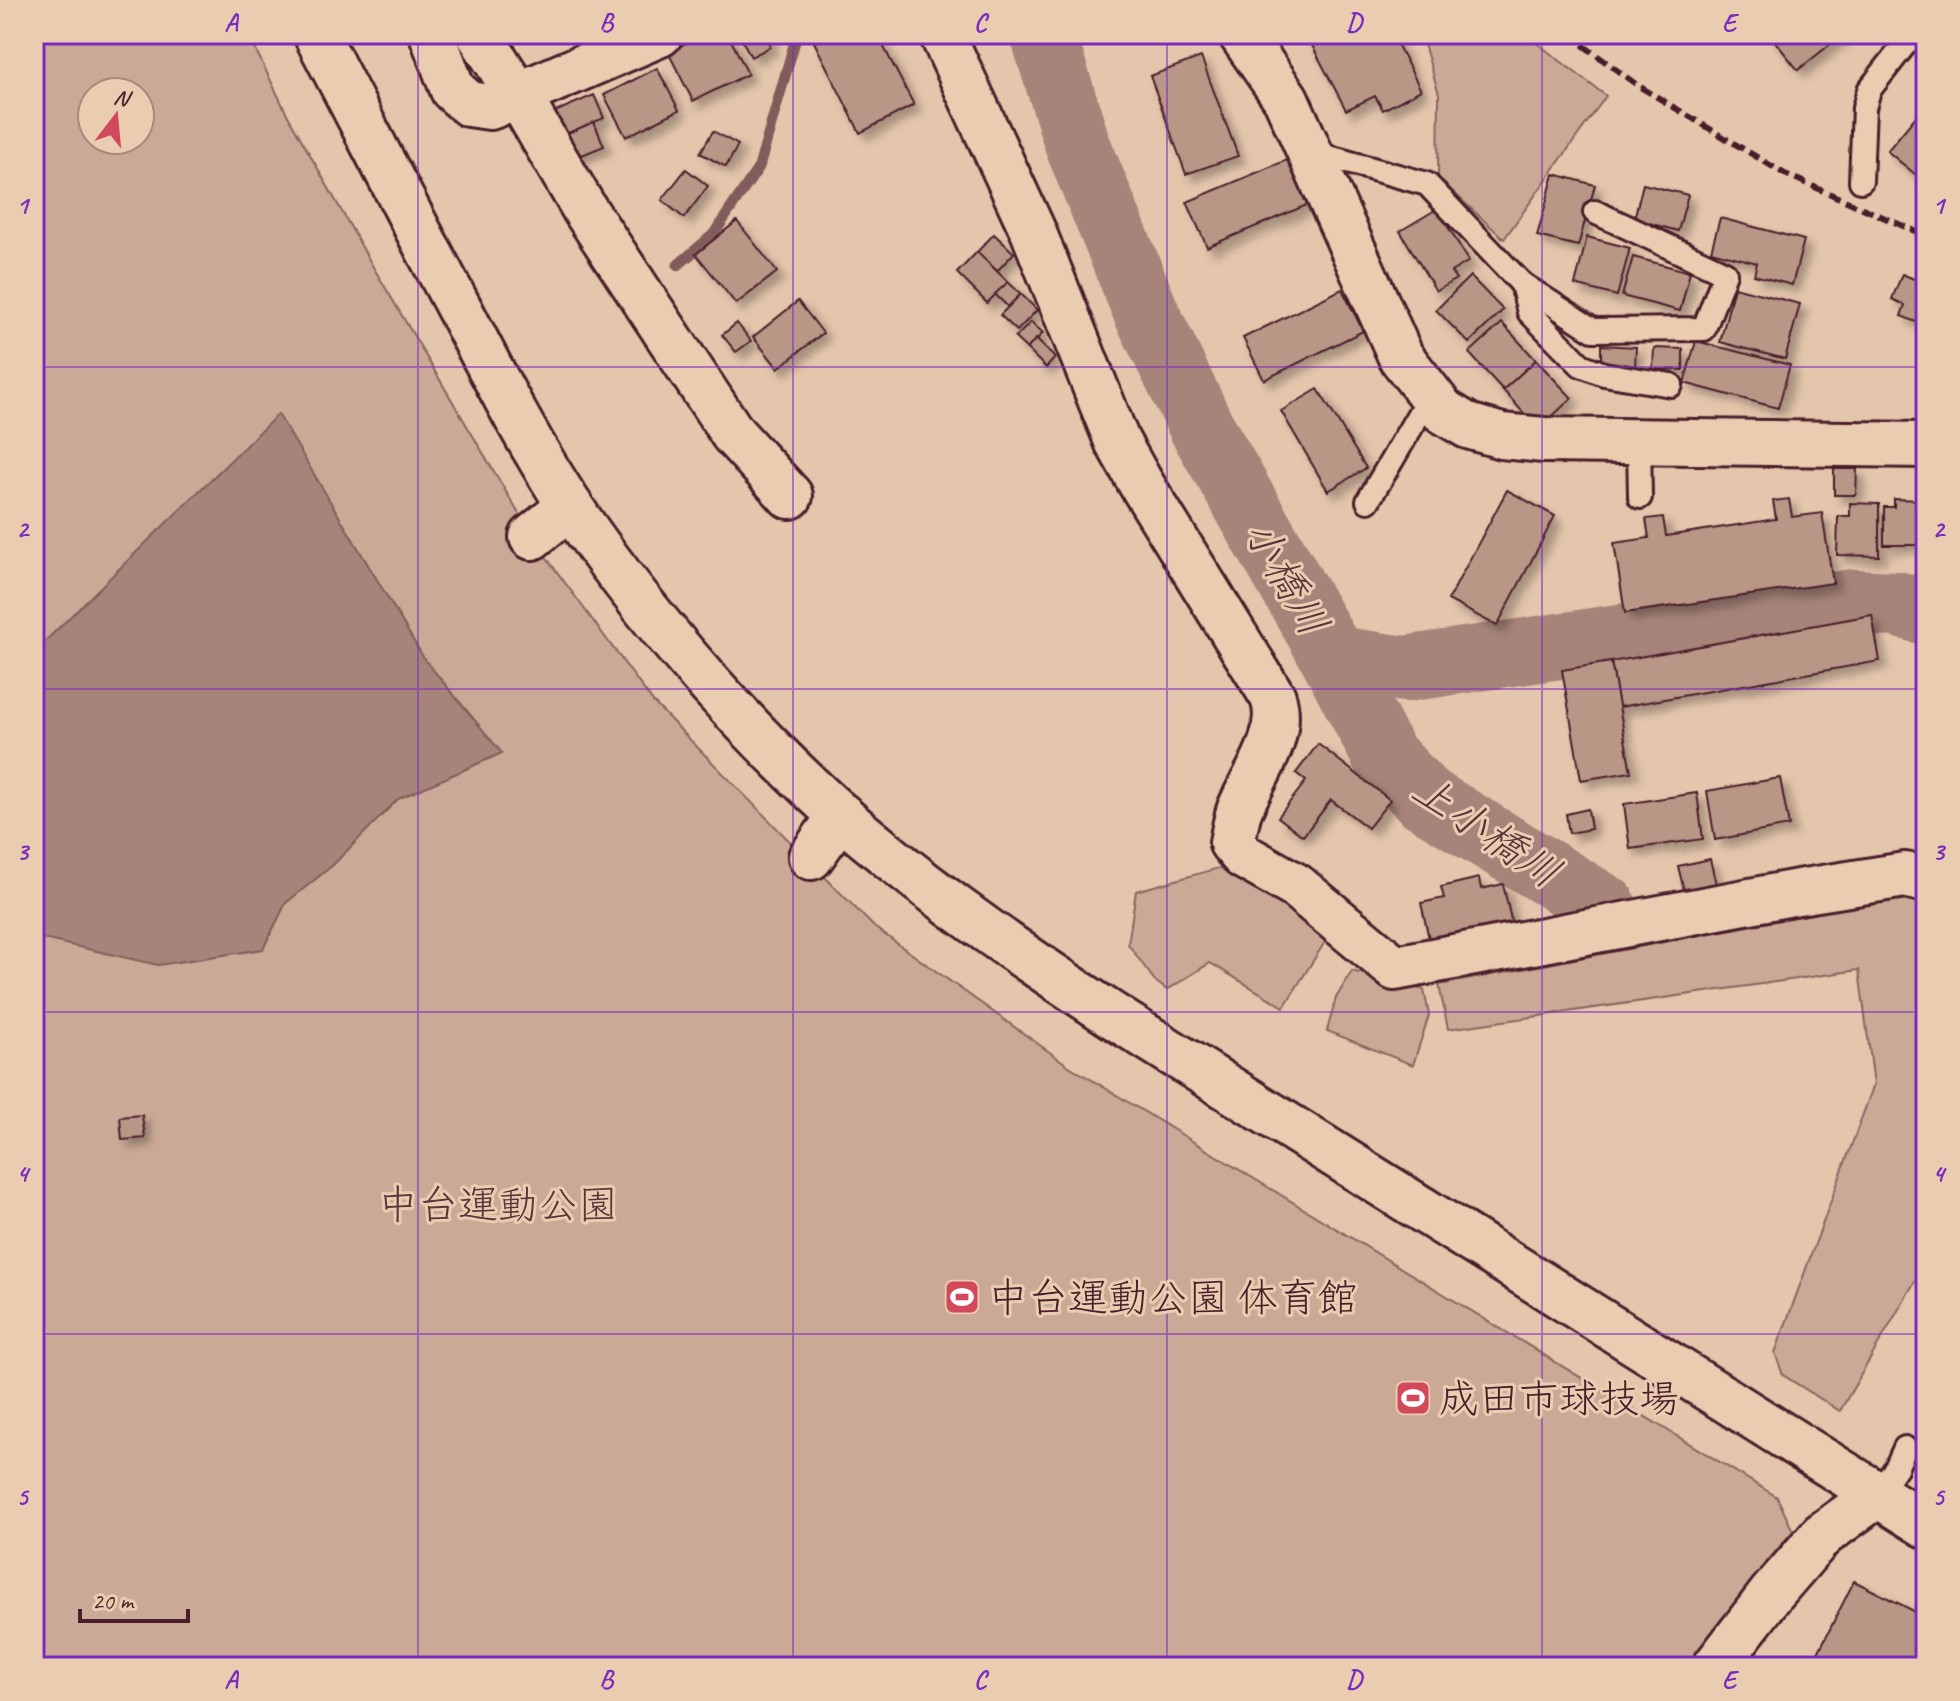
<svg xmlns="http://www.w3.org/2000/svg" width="1960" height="1701" viewBox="0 0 1960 1701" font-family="Caveat,'Klee One',sans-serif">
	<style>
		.green { fill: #caaa96; stroke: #8a6460; stroke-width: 2; fill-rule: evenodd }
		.water { fill: #a78479; stroke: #825c5a; stroke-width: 2 }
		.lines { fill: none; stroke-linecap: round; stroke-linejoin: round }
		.stream { stroke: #825c5a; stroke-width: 11 }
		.river { stroke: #a78479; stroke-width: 66 }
		.building { fill: #b99787; stroke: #4a1f2b; stroke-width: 2; filter: url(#shadow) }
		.lane-casing { stroke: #4a1f2b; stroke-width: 28 }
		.street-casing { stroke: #4a1f2b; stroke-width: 50 }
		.secondary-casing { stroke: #4a1f2b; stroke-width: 50 }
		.lane { stroke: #eacdb1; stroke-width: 22 }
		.street { stroke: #eacdb1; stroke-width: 44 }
		.secondary { stroke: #eacdb1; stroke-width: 44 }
		.rail { stroke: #4a1f2b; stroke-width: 6; stroke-dasharray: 12 6; stroke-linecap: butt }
		.grid { fill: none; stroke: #7b2cbf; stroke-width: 2; stroke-opacity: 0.55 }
		.labels { text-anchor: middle; stroke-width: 6; stroke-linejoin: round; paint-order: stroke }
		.park-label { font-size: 40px; fill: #5d343b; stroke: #eacdb1 }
		.poi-label { font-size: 40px; fill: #4a1f2b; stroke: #eacdb1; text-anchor: start }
		.water-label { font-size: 42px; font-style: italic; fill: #5d333b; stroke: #eacdb1 }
		.neatline { fill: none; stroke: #7b2cbf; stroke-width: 3 }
		.grid-label { font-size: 26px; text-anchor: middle; font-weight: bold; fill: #7b2cbf }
	</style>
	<defs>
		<filter id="shadow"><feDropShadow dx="7" dy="7" stdDeviation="4" flood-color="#0004"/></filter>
	</defs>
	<rect width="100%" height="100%" fill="#e4c6ac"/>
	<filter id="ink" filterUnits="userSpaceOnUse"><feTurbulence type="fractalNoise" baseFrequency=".0125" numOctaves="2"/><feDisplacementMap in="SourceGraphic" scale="16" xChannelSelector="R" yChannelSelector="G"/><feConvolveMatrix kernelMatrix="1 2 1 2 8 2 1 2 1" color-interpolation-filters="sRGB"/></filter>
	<g filter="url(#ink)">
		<!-- green -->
		<g class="green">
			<path d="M34 34H248L287 114 372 265 538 546 653 702 874 927 1069 1066 1777 1497 1793 1531C1755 1573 1727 1623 1691 1667H34ZM92 92H140V140H92Z"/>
			<polygon points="1421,34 1525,34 1606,96 1504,239 1438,178 1439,94"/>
			<polygon points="1226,866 1330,934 1284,1007 1210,963 1167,990 1155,981 1128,944 1136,891"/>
			<polygon points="1901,897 1926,898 1926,1262 1840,1411 1783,1375 1775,1353 1874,1084 1859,970 1448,1029 1439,985"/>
			<polygon points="1352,971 1424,990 1429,1015 1413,1065 1327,1031 1336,998"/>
		</g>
		<!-- water -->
		<polygon class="water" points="278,414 425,660 502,753 398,799 333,865 286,903 263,949 158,965 34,937 34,652"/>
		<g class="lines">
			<!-- stream -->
			<polyline class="stream" points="678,265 713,235 759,167 797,34"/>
			<!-- river -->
			<g class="river">
				<polyline points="1043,34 1078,146 1146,312 1202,428 1334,659 1384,755 1423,797 1604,907"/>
				<polyline points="1334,659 1405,669 1854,602 1896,604 1926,612"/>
			</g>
		</g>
		<!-- building -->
		<g class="building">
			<polygon points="704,34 728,34 748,74 693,101 668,52"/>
			<polygon points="739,34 770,34 770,47 751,57"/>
			<polygon points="830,34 877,34 914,105 860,133 814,42"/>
			<polygon points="1306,34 1392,34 1421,90 1383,110 1375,96 1346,110"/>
			<polygon points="1769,34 1843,34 1798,70"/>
			<polygon points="1201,57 1238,156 1186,174 1150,76"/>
			<polygon points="657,68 679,110 626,137 604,95"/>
			<polygon points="594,95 604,118 561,136 552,113"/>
			<polygon points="1926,104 1926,174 1921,179 1887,151"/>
			<polygon points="594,122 604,146 572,159 561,136"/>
			<polygon points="713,131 738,145 726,167 700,153"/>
			<polygon points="1294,157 1314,202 1207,247 1187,202"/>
			<polygon points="686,169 708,186 684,218 662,200"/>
			<polygon points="1554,174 1595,185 1578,246 1537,236"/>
			<polygon points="1643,184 1688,195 1678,231 1634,219"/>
			<polygon points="1437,209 1469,261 1451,272 1456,279 1436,291 1400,231"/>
			<polygon points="1720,218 1804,240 1792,285 1754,275 1757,263 1711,251"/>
			<polygon points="737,221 777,272 736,304 696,254"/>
			<polygon points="994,234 1014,253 997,271 977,252"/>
			<polygon points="1587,237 1630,248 1617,296 1575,285"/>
			<polygon points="977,252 1008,282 987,303 957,273"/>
			<polygon points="1633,257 1690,272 1680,311 1622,296"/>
			<polygon points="1902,274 1926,284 1926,326 1901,316 1905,305 1892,299"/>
			<polygon points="1470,276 1503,310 1469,343 1436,310"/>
			<polygon points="1008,282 1021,294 1008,307 995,294"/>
			<polygon points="1734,287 1800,304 1785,359 1720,342"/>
			<polygon points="1342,289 1363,331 1264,380 1243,338"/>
			<polygon points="1021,294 1037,310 1017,331 1000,315"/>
			<polygon points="798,301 823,333 778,368 753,337"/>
			<polygon points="1031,322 1043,333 1027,349 1015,338"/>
			<polygon points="737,323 751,341 736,352 722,335"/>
			<polygon points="1502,323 1536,360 1503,390 1469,353"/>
			<polygon points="1036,339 1055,358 1046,368 1027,349"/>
			<polygon points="1696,341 1790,365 1778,408 1684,383"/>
			<polygon points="1601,345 1636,347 1635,366 1601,365"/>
			<polygon points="1654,348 1683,349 1683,370 1653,369"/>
			<polygon points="1536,360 1572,398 1547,421 1529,419 1503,390"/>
			<polygon points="1318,389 1366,468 1328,491 1281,411"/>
			<polygon points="1834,469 1857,469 1856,495 1834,495"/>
			<polygon points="1507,490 1555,516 1497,626 1448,600"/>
			<polygon points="1789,499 1792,517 1822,513 1833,583 1625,613 1614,543 1649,538 1646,519 1663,517 1666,536 1776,519 1773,501"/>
			<polygon points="1894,499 1922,500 1922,545 1884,545 1884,507 1894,507"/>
			<polygon points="1850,503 1879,504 1879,556 1837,555 1838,516 1850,516"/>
			<polygon points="1872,615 1880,661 1619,707 1611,662"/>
			<polygon points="1611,662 1631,772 1581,780 1562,670"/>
			<polygon points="1318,744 1390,800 1368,828 1331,800 1303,836 1278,817 1306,781 1296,773"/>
			<polygon points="1780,778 1789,826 1715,840 1707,791"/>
			<polygon points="1697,793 1703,839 1630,849 1624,804"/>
			<polygon points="1588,809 1591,829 1569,833 1566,814"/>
			<polygon points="1710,859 1717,888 1685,895 1678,866"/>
			<polygon points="1479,878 1481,889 1503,884 1512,924 1430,943 1421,903 1444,898 1441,887"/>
			<polygon points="142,1115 145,1138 122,1140 120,1117"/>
			<polygon points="1854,1581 1926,1617 1926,1667 1811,1667"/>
		</g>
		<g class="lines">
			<defs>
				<g id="lane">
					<polyline points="1311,152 1427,184 1522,284 1593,330 1704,329 1725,273 1595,212"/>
					<polyline points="1861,181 1864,108 1869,90 1913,34"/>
					<polyline points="1522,284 1529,312 1581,365 1604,374 1671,385"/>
					<polyline points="1639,442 1640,497"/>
					<polyline points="1368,501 1430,395"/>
					<polyline points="1877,1495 1896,1468 1905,1448"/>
				</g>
				<g id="street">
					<polyline points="432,34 453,90 469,104 490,107 660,34"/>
					<polyline points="479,34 518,95 585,210 733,434 790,496"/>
					<path d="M942 34 1033 231 1117 441 1140 482 1273 697C1286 737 1253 776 1239 811 1236 821 1234 832 1232 843L1243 856 1296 886 1395 968 1798 892 1905 875 1926 880"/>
					<polyline points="1241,34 1286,99 1401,357 1443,411 1468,426 1502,436 1544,440 1926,445"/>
					<polyline points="532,537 570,506"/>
					<polyline points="811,857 841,815"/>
					<polyline points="1715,1667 1771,1594 1822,1535 1877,1495"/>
				</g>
				<path id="secondary" d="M316 34C364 126 411 218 460 310 496 380 533 452 578 518 656 630 760 747 863 835 943 902 1028 960 1115 1017L1926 1525"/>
			</defs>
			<!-- lane casing -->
			<use href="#lane" class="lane-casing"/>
			<!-- street casing -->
			<use href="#street" class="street-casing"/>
			<!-- secondary casing -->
			<use href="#secondary" class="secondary-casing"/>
			<!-- lane -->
			<use href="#lane" class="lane"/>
			<!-- street -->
			<use href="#street" class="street"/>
			<!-- secondary -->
			<use href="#secondary" class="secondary"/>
			<!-- rail -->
			<polyline class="rail" points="1568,34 1637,85 1785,174 1926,236"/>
		</g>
	</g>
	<!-- grid -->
	<path class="grid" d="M418 34V1667M793 34V1667M1167 34V1667M1542 34V1667M34 367H1926M34 689H1926M34 1012H1926M34 1334H1926"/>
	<!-- icons -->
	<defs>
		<symbol id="stadium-square" viewBox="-11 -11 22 22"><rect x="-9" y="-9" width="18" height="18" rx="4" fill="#d1495b" stroke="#eacdb1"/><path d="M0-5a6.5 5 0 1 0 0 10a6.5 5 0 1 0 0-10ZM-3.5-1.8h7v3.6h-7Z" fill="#fff"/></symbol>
	</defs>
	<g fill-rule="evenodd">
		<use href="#stadium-square" x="942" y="1277" width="40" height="40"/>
		<use href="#stadium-square" x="1393" y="1378" width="40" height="40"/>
	</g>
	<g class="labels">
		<!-- park labels -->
		<g class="park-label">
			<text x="498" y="1218">中台運動公園</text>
		</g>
		<!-- poi labels -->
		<g class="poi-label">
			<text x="988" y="1311">中台運動公園 体育館</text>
			<text x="1439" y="1412">成田市球技場</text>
		</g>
		<!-- water labels -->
		<g class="water-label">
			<text transform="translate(1287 577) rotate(60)" y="15">小橋川</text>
			<text transform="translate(1487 830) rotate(34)" y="15">上小橋川</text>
		</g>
	</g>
	<!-- margin -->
	<rect width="1960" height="1701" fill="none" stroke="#eacdb1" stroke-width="88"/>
	<!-- north arrow -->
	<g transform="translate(116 116) rotate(16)"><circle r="38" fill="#eacdb1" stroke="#aa877b" stroke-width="2"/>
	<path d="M0-6L14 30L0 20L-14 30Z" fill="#d1495b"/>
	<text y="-12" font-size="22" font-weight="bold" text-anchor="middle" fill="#4a1f2b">N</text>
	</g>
	<!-- scale -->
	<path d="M80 1609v12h108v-12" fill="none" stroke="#4a1f2b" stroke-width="4"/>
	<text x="92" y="1609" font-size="24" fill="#4a1f2b" stroke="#eacdb1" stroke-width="6" paint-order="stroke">20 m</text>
	<rect x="44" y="44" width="1872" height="1613" class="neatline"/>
	<g class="grid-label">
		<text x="231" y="31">A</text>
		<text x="606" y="31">B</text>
		<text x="980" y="31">C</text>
		<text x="1354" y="31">D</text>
		<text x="1729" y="31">E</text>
		<text x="22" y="214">1</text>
		<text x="1938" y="214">1</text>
		<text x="22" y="537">2</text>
		<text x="1938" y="537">2</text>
		<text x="22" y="860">3</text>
		<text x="1938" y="860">3</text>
		<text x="22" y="1182">4</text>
		<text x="1938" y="1182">4</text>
		<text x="22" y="1505">5</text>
		<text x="1938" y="1505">5</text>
		<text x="231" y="1688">A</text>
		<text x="606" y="1688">B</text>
		<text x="980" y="1688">C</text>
		<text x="1354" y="1688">D</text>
		<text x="1729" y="1688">E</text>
	</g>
</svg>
